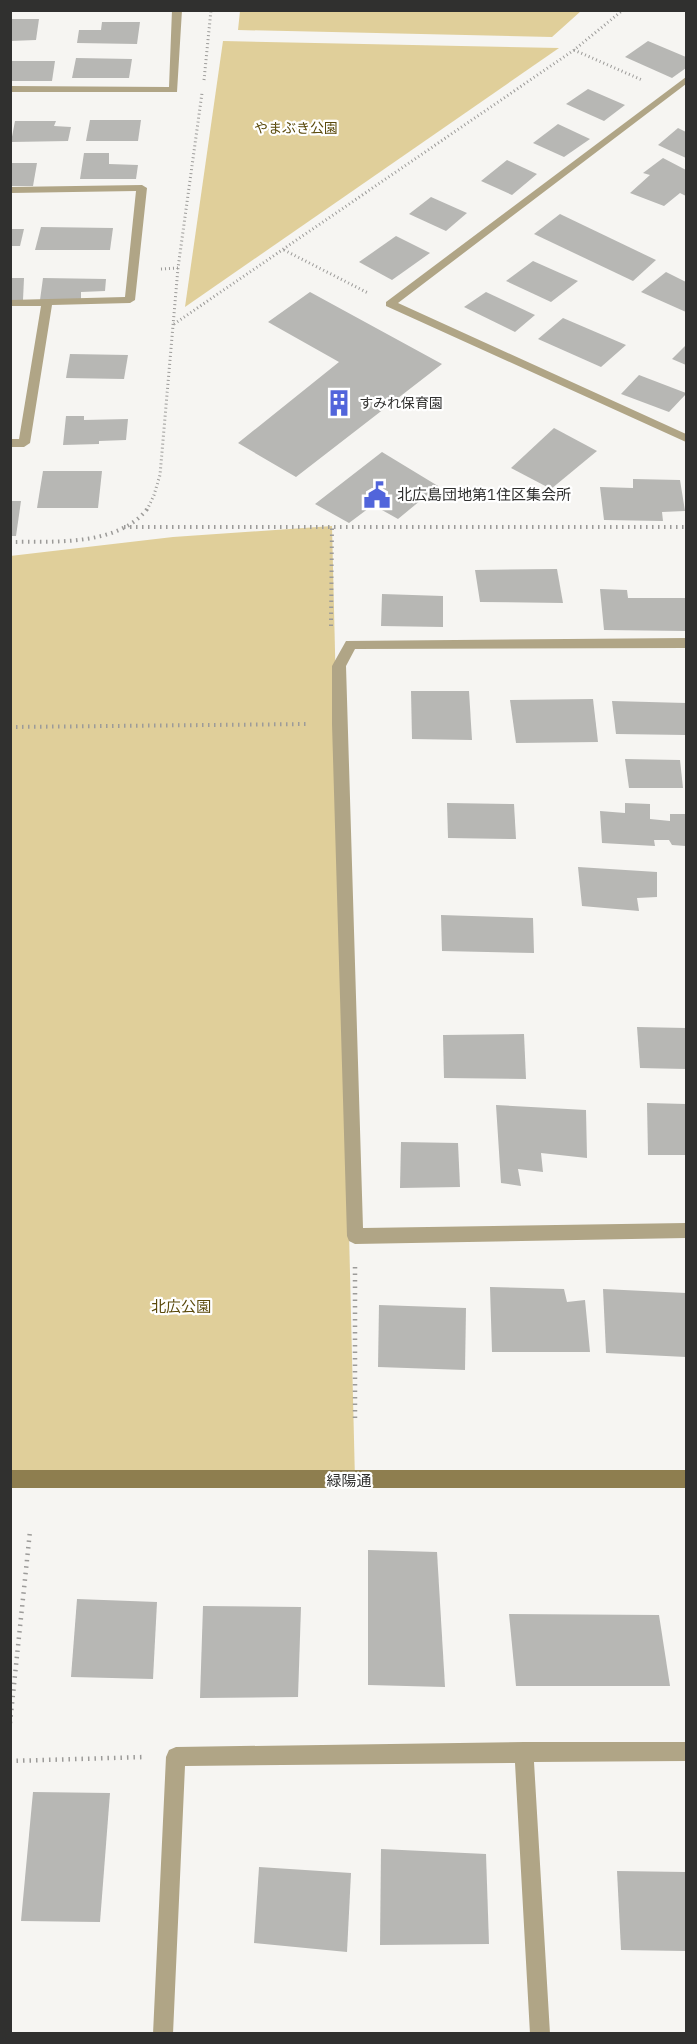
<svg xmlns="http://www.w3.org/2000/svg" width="697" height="2044" viewBox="0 0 697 2044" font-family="'IBM Plex Sans','Noto Sans JP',sans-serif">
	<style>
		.green { fill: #e0cf9a }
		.building { fill: #b7b7b4 }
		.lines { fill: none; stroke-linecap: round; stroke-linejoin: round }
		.path-far2 { stroke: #9c9b99; stroke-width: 3; stroke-dasharray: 1 3; stroke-linecap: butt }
		.path-far1 { stroke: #9c9b99; stroke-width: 4; stroke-dasharray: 1.5 4.5; stroke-linecap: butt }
		.path { stroke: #9c9b99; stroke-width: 4.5; stroke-dasharray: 1.5 5; stroke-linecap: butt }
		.street { fill: #b0a586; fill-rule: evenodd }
		.secondary { fill: #8e7e4f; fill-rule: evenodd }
		.labels { text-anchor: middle; stroke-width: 4.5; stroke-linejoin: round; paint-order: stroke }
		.far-park-label { font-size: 14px; fill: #5b4a0c; stroke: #fff }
		.far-poi-label { font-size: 14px; fill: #30302f; stroke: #fff; text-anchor: start }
		.poi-label { font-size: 15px; fill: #30302f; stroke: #fff; text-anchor: start }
		.park-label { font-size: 15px; fill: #5b4a0c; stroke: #fff }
		.street-label { font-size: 15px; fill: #30302f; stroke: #fff }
	</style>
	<rect width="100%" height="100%" fill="#f6f5f2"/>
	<!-- green -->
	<g class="green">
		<polygon points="240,11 240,10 581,11 552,37 238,30"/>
		<polygon points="223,41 559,48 185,307"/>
		<polygon points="332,526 355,1481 11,1479 10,556 173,537"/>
	</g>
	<!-- building -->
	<g class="building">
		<polygon points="10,19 39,19 36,40 10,41"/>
		<polygon points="102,22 140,22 137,44 77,43 79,30 101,30"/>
		<polygon points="648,41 686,57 686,68 672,78 625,57"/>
		<polygon points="76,58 132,59 129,78 72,78"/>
		<polygon points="10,61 55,61 52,81 10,81"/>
		<polygon points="588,89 625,105 604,121 566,104"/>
		<polygon points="90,120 141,120 138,141 86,141"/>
		<polygon points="15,121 56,121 54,126 71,127 68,141 11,142"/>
		<polygon points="558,124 590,139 564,157 533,143"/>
		<polygon points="678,128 686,132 686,158 658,145"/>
		<polygon points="84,153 109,153 109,164 138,165 136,179 80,179"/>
		<polygon points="663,158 686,170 686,196 680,193 664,206 630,193 650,175 643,173"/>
		<polygon points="507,160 537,174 512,195 481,181"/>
		<polygon points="10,163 37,163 33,186 10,186"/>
		<polygon points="431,197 467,213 446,231 409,214"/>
		<polygon points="560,214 656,260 633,281 534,234"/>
		<polygon points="41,227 113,228 110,250 35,250"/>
		<polygon points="10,229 24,229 20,246 10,246"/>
		<polygon points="396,236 430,253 392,280 359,262"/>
		<polygon points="533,261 578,281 551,302 506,281"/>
		<polygon points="666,272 686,282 686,312 641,292"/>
		<polygon points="10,278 24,278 23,300 10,300"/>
		<polygon points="43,278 106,279 105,291 81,292 81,300 40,300"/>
		<polygon points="310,292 442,364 296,477 238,443 339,362 268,322"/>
		<polygon points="486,292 535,315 515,332 464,307"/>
		<polygon points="563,318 626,345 601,367 538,339"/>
		<polygon points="686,345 686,365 672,359"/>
		<polygon points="70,354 128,355 124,379 66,378"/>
		<polygon points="639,375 686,393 686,394 669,412 621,394"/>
		<polygon points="66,416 84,416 84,420 128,419 126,440 99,441 99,444 63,445"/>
		<polygon points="554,428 597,451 551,489 511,468"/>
		<polygon points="382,452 438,486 398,519 373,505 349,523 315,504"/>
		<polygon points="43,471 102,471 98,508 37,508"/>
		<polygon points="633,479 680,480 685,511 662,512 663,521 604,520 600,487 633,488"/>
		<polygon points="10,501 21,501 16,536 10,536"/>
		<polygon points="557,569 563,603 480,602 475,570"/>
		<polygon points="600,589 627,590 628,598 686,598 686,631 604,630"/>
		<polygon points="382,594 443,596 443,627 381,626"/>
		<polygon points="411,691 469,691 472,740 412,739"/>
		<polygon points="593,699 598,742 516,743 510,700"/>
		<polygon points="612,701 686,703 686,735 616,734"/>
		<polygon points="625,759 680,760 683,788 629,788"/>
		<polygon points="447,803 514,804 516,839 448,838"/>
		<polygon points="625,803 650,804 650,819 670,821 670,814 686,814 686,846 672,845 669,840 654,840 655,846 602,843 600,811 625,813"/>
		<polygon points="578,867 657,872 657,897 637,898 639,911 582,906"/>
		<polygon points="441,915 533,918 534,953 442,951"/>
		<polygon points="637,1027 686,1028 686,1069 640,1068"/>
		<polygon points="524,1034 526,1079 444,1078 443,1035"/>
		<polygon points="647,1103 686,1104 686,1155 648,1155"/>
		<polygon points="496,1105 586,1110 587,1158 541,1153 543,1172 518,1169 521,1186 501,1183"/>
		<polygon points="401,1142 458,1143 460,1187 400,1188"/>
		<polygon points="490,1287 564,1289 567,1302 585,1300 590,1352 492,1352"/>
		<polygon points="603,1289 686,1293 686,1357 606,1353"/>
		<polygon points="379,1305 466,1308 465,1370 378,1367"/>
		<polygon points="368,1550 437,1552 445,1687 368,1685"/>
		<polygon points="77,1599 157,1602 153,1679 71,1677"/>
		<polygon points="203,1606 301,1607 298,1697 200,1698"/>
		<polygon points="509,1614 659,1615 670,1686 516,1686"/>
		<polygon points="33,1792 110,1793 100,1922 21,1921"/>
		<polygon points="381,1849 486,1854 489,1944 380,1945"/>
		<polygon points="259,1867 351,1873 347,1952 254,1943"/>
		<polygon points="617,1871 686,1872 686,1951 621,1950"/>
	</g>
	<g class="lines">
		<!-- path-far2 -->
		<g class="path-far2">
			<polyline points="574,50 642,80"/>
			<polyline points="204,80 211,10"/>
			<polyline points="284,250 368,293"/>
			<polyline points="161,269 178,268"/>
			<polyline points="174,324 574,50 623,10"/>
			<polyline points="147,510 154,495 160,475 178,268 202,93"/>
		</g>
		<!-- path-far1 -->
		<g class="path-far1">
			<polyline points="124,527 686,527"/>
			<path d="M10 542C54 541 118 547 148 508"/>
			<polyline points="331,626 332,526"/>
			<polyline points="10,727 308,724"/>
		</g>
		<!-- path -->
		<g class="path">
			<polyline points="355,1267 355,1419"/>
			<polyline points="10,1723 30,1531"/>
			<polyline points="10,1761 145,1757"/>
		</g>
		<!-- street -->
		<g class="street">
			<polygon points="172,10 182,10 177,92 10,92 10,86 169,87"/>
			<polygon points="686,77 686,84 398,303 686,434 686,442 386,306 386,302"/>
			<polygon points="142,185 147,188 135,300 130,303 52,305 30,443 24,447 10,447 10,439 19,439 41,306 10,306 10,300 125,297 136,191 10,193 10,187"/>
			<polygon points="686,638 686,648 355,649 346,666 363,1228 686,1223 686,1238 355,1244 349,1241 347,1236 332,724 332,666 346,641"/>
			<polygon points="524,1742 686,1742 686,1761 534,1762 550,2034 530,2034 515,1763 185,1766 173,2034 153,2034 166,1757 169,1750 176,1747"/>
		</g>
		<!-- secondary -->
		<rect class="secondary" x="10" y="1470" width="676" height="18"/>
	</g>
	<!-- icons -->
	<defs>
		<symbol id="building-bare" viewBox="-9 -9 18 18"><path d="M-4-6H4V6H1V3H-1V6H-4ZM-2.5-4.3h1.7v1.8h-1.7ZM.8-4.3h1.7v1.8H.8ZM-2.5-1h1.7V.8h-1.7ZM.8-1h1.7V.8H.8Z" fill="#5165db" stroke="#fff" stroke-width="2.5" paint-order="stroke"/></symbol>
		<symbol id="civic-bare" viewBox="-9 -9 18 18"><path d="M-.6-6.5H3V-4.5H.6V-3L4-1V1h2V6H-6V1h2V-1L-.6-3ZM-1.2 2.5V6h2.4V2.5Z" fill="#5165db" stroke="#fff" stroke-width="2.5" paint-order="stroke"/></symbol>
	</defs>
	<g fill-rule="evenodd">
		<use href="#building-bare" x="320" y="384" width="38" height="38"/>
		<use href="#civic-bare" x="358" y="476" width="38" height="38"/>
	</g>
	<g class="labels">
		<!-- far-park labels -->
		<g class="far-park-label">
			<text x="296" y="133">やまぶき公園</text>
		</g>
		<!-- far-poi labels -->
		<g class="far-poi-label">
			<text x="359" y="408">すみれ保育園</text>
		</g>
		<!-- poi labels -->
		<g class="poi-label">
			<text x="397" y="500">北広島団地第1住区集会所</text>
		</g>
		<!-- park labels -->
		<g class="park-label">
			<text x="181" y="1312">北広公園</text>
		</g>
		<!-- street labels -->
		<g class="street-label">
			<text x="349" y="1486">緑陽通</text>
		</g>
	</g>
	<!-- border -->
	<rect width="697" height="2044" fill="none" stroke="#30302f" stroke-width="24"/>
</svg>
